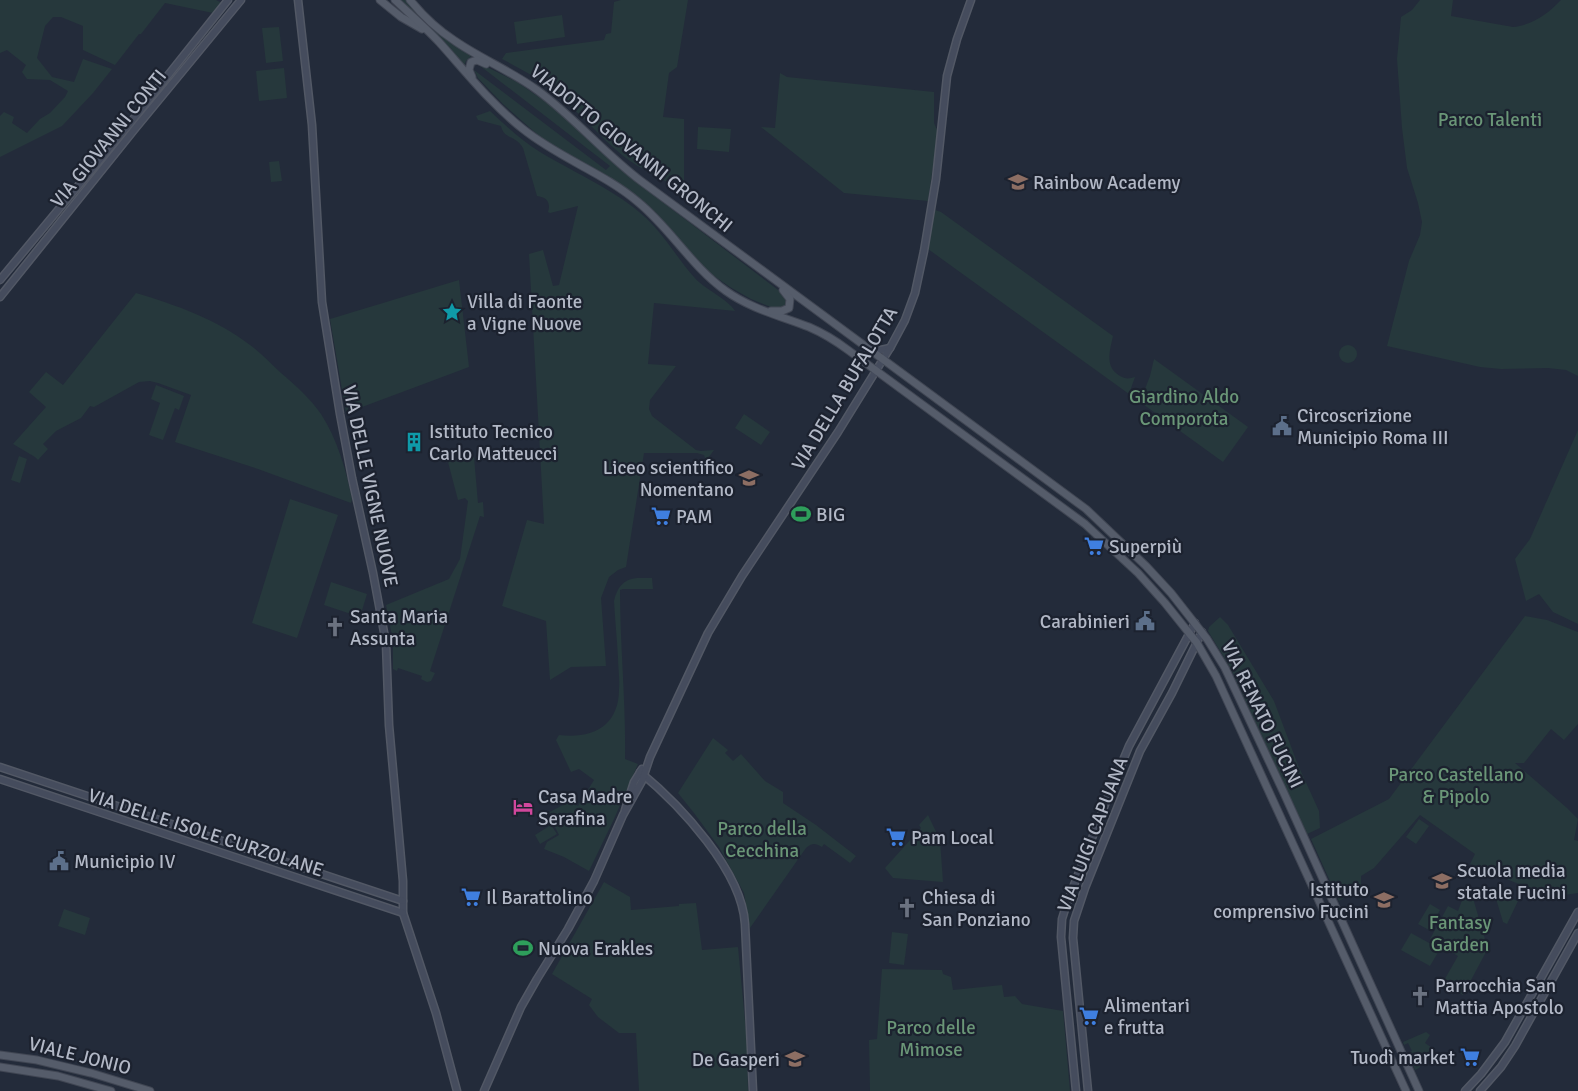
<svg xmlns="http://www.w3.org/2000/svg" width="1578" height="1091" viewBox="0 0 1578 1091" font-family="Signika,sans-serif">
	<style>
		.green { fill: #26383c }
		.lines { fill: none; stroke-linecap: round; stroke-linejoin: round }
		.secondary-casing { stroke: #525865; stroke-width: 9 }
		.primary-casing { stroke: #404653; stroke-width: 9 }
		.secondary { stroke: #454c5d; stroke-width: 6 }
		.primary { stroke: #555c6a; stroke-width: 7 }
		.labels { text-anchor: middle; stroke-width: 4.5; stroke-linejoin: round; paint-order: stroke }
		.park-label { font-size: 19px; fill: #6a9677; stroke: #1c222f }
		.street-label { font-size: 19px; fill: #b2b8c6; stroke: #1c222f }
		.poi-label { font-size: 19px; fill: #b2b8c6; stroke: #1c222f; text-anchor: start }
	</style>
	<rect width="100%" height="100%" fill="#232b3a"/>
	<!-- green -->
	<g class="green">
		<polygon points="0,0 216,0 222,3 213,13 165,3 141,34 139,34 115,65 83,50 83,26 61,17 53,17 45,26 37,58 52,77 74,82 83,59 112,69 93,93 62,126 0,157 0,116 4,112 14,117 12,123 27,133 40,119 50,113 65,97 68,91 50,80 27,79 22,72 26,65 7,50 0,53"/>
		<polygon points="399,0 406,0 421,16 472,55 466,61 464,66"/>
		<path d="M621 0H688L677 67 669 73 663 117 684 119V192C664 179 640 170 622 155 599 136 580 113 557 94 541 79 521 69 502 59L506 53 604 40 606 34 611 33 614 2Z"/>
		<path d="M1420 0H1453L1451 16 1513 27C1532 25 1548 14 1561 0H1578V376L1566 370 1548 368 1501 369 1480 367 1387 346 1409 261 1420 235 1422 222 1418 203 1407 168 1402 128 1397 59 1401 17 1412 10Z"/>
		<polygon points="562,15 565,37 517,44 514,22"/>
		<polygon points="279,27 283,61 266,63 262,28"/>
		<polygon points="481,64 517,82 556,109 644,188 786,296 787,307 776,309 751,299 730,287 704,269 665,224 642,201 614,181 563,153 539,136 503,104 478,78 474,70 606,170 610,166 479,65"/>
		<polygon points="284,68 287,98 259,101 256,71"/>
		<polygon points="780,73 787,77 934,92 934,123 938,132 928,201 844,193 761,127 775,128"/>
		<path d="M490 111C506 126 522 141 540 152 573 172 619 192 646 218 665 236 677 258 694 277 705 290 727 298 735 311L654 303 648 364 676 366 650 400 649 409 652 416 696 450 701 451 714 450 706 461 704 455 697 453H644L626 567 618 570 609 577 601 598 606 666 571 667 550 680 546 621 502 606 527 520 544 524 529 254 543 250 553 286 559 285 578 206 550 213 548 212C551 203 547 197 537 196L523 148C515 134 504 140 501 126L478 120 476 116Z"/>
		<polygon points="698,127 731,129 729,152 697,149"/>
		<polygon points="279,161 282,181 271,182 269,162"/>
		<path d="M935 210 941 212 1113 336C1110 350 1104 367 1120 376 1125 379 1129 379 1135 377L1129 394 928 249Z"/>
		<polygon points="459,280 469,367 346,413 330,319"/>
		<path d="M136 293C176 305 216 319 250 345 261 353 271 364 281 373 295 385 310 398 321 414 337 439 346 469 352 499L351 503 258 469 175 442 191 395 158 383 150 381 139 382 94 407 90 406 81 418 56 431 43 444 48 449 38 460 35 457 13 444 46 407 29 392 46 372 63 385Z"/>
		<circle cx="1348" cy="354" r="9"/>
		<polygon points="1154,359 1248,427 1223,462 1140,402 1150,376"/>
		<polygon points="156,385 184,396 179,410 175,408 163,440 149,435 160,403 151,399"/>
		<polygon points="744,414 770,432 761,445 735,428"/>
		<polygon points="1578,430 1578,624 1553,612 1539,594 1526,601 1515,559 1530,539"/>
		<polygon points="19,456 27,459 20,483 11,480"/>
		<polygon points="474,457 478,503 483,502 484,517 480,516 430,671 435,673 431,681 427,682 421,679 422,676 398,668 397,671 393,669 393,641 386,605 449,579 460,559 468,501 465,498 458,500 448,462 454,458 457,462"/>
		<polygon points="290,499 338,515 297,638 252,623"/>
		<path d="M637 578H652L653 589H623L620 590C620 646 626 703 625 759L638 764 614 819 589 871 564 857 544 849 547 842 559 835 548 813 570 801 578 806 594 780 579 769 571 772 556 740 559 735C593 739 619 726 619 689 620 679 618 668 618 658 617 639 615 620 614 601 617 587 624 579 637 578Z"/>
		<polygon points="331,582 367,594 360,617 324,605"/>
		<polygon points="1525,616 1547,620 1578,632 1578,724 1564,740 1551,729 1524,763 1515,763 1567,808 1578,819 1574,840 1578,841 1578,893 1535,899 1538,892 1470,864 1475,854 1420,815 1374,868 1361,876 1361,885 1358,889 1339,901 1311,839 1389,799"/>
		<polygon points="1220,617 1228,625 1274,701 1298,765 1319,811 1320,828 1307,834 1231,669 1208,631 1209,627"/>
		<path d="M713 738 728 750 725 753 733 761 741 754 765 781 783 792V803L816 825 856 856 850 863 824 844 822 847C815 843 812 843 806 848L750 928 744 893 719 847 694 813 678 793Z"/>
		<polygon points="928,815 940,840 943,882 893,878 885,868 921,828 919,825"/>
		<polygon points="1419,819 1429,826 1416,844 1406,837"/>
		<polygon points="551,825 557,834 540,844 535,835"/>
		<polygon points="604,882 630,897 631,910 679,906 679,904 696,903 702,950 738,947 747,1042 748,1091 639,1091 636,1033 619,1033 598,1017 589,1005 592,999 552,974"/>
		<polygon points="1467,887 1470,888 1487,946 1486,952 1463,995 1442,984 1458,956 1430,939 1448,906 1458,911"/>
		<polygon points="1494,892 1518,901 1507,924 1503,922"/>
		<polygon points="1430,904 1440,910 1429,930 1418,924"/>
		<polygon points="64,909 90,918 85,935 58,926"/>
		<polygon points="892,932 908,934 904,965 889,963"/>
		<polygon points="1411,933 1440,949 1430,966 1401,950"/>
		<polygon points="882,969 942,970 943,974 951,977 953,990 1002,985 1004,997 1015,996 1022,1004 1063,1011 1070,1091 870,1091 869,1040 877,1039"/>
		<polygon points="1426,1032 1430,1035 1425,1043 1432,1048 1419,1068 1415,1070 1408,1053 1412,1051 1408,1043 1404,1045 1403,1042"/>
	</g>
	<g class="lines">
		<defs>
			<g id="secondary">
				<polyline points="298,0 312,125 322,302 340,414 352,478 373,573 386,643 389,725 403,881 403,913 436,1013 457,1091"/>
				<polyline points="0,280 126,128 228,0"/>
				<polyline points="0,297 134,130 241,0"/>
				<polyline points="867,348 881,350 890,348"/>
				<polyline points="0,767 403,901"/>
				<path d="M640 772C680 805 742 871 745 924L753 1091"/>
				<polyline points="0,779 403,913"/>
				<polyline points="625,810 634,782 642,769"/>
				<polyline points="484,1091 521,1007 537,979 568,929 594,881 623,815 642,781 650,757 708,633 742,576 838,432 890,348 905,320 915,293 924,251 936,179 947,76 957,39 971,0"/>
				<polyline points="1076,1091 1061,937 1062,919 1067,903 1111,789 1129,746 1195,623"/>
				<polyline points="1088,1091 1073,938 1074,921 1085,888 1140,751 1172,693 1202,632"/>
				<polyline points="1465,1091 1481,1074 1505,1042 1578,912"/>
				<polyline points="1480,1091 1501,1067 1515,1046 1578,933"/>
			</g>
			<g id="primary">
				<polyline points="380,0 401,17 422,29"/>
				<path d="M395 0C410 14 425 27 439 42 466 72 491 104 523 129 559 158 604 173 638 202 671 229 691 266 726 291 751 309 781 316 809 327 823 333 836 341 848 350L1085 524 1138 573 1165 603 1197 643 1216 676 1406 1091"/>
				<path d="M410 0C423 16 438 30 455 41 481 59 511 71 537 90 574 117 604 153 641 181L1086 509 1146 566 1171 593 1207 639 1225 668 1283 791 1419 1091"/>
				<polyline points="472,77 469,70 471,62 477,60 486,64"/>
				<polyline points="771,311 782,311 789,308 790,299 783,290"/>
				<polyline points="0,1055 37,1060 91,1073 150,1091"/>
				<polyline points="0,1067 58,1076 111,1091"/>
			</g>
		</defs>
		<!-- secondary casing -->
		<use href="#secondary" class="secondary-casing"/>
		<!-- primary casing -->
		<use href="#primary" class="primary-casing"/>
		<!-- secondary -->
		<use href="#secondary" class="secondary"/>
		<!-- primary -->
		<use href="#primary" class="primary"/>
	</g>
	<!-- icons -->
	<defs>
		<symbol id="school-bare" viewBox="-9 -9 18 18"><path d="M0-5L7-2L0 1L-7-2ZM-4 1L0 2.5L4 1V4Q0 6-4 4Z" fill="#8d6e63" stroke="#1c222f" stroke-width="2.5" paint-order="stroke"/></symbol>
		<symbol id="sight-bare" viewBox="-9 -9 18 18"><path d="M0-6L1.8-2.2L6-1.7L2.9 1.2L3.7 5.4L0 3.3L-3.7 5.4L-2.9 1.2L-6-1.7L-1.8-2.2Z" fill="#0f9aa8" stroke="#1c222f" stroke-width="2.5" paint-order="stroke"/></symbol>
		<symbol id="civic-bare" viewBox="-9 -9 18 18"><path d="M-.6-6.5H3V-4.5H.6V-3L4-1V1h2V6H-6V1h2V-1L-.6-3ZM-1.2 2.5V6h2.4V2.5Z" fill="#5c6f8a" stroke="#1c222f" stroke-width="2.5" paint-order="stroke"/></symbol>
		<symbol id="building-bare" viewBox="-9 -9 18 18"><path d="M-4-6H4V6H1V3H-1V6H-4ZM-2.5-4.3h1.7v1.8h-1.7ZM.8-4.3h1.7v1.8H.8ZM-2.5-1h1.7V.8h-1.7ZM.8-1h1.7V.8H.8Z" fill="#0f9aa8" stroke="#1c222f" stroke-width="2.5" paint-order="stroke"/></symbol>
		<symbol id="stadium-bare" viewBox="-9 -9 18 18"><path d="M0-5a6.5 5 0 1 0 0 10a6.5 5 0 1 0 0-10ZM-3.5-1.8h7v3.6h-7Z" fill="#2e9e5b" stroke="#1c222f" stroke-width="2.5" paint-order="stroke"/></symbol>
		<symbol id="supermarket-bare" viewBox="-9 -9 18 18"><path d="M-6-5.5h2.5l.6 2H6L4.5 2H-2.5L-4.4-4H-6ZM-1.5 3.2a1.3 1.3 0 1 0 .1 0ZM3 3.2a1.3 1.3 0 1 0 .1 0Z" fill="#3f7fe0" stroke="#1c222f" stroke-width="2.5" paint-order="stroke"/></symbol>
		<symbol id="church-bare" viewBox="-9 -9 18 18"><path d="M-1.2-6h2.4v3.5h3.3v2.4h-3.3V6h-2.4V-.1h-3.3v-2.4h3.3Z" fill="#6b7280" stroke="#1c222f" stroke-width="2.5" paint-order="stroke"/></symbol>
		<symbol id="hotel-bare" viewBox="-9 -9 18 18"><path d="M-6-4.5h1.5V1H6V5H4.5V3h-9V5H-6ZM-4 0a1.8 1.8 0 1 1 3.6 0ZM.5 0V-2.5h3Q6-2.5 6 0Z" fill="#d1479c" stroke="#1c222f" stroke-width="2.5" paint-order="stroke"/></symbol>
	</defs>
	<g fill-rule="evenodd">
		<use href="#school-bare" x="1004" y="168" width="28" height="28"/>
		<use href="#sight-bare" x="438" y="298" width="28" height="28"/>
		<use href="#civic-bare" x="1268" y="412" width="28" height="28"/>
		<use href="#building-bare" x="400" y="428" width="28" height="28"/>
		<use href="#school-bare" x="735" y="464" width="28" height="28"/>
		<use href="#stadium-bare" x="787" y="500" width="28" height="28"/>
		<use href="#supermarket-bare" x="647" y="502" width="28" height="28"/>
		<use href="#supermarket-bare" x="1080" y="532" width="28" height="28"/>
		<use href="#civic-bare" x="1131" y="607" width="28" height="28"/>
		<use href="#church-bare" x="321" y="613" width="28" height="28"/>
		<use href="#hotel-bare" x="509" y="793" width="28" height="28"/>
		<use href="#supermarket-bare" x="882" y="823" width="28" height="28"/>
		<use href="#civic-bare" x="45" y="847" width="28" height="28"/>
		<use href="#school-bare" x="1428" y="867" width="28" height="28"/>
		<use href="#supermarket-bare" x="457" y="883" width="28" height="28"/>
		<use href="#school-bare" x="1370" y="886" width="28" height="28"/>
		<use href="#church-bare" x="893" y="894" width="28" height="28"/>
		<use href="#stadium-bare" x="509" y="934" width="28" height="28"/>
		<use href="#church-bare" x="1406" y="982" width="28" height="28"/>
		<use href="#supermarket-bare" x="1075" y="1002" width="28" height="28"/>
		<use href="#supermarket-bare" x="1456" y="1043" width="28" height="28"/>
		<use href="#school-bare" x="781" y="1045" width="28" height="28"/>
	</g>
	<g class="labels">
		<!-- park labels -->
		<g class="park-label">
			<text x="1490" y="126">Parco Talenti</text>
			<text x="1184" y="403">Giardino Aldo<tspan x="1184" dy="22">Comporota</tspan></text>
			<text x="1456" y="781">Parco Castellano<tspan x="1456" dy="22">&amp; Pipolo</tspan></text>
			<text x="762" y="835">Parco della<tspan x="762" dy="22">Cecchina</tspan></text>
			<text x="1460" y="929">Fantasy<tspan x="1460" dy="22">Garden</tspan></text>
			<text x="931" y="1034">Parco delle<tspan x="931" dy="22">Mimose</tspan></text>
		</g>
		<!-- street labels -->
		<g class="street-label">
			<text transform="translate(108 138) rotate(-51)" y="7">VIA GIOVANNI CONTI</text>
			<text transform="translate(632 148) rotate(39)" y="7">VIADOTTO GIOVANNI GRONCHI</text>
			<text transform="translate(844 388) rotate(-59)" y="7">VIA DELLA BUFALOTTA</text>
			<text transform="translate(371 486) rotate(78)" y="7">VIA DELLE VIGNE NUOVE</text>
			<text transform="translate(1263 714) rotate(64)" y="7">VIA RENATO FUCINI</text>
			<text transform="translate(206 832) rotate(18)" y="7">VIA DELLE ISOLE CURZOLANE</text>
			<text transform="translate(1092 834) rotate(-69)" y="7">VIA LUIGI CAPUANA</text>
			<text transform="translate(80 1055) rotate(14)" y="7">VIALE JONIO</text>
		</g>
		<!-- poi labels -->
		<g class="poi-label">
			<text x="1033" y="189">Rainbow Academy</text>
			<text x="467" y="308">Villa di Faonte<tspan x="467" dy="22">a Vigne Nuove</tspan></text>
			<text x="1297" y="422">Circoscrizione<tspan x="1297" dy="22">Municipio Roma III</tspan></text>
			<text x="429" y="438">Istituto Tecnico<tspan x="429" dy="22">Carlo Matteucci</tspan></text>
			<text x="734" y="474" text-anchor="end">Liceo scientifico<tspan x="734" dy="22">Nomentano</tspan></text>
			<text x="816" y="521">BIG</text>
			<text x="676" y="523">PAM</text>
			<text x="1109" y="553">Superpiù</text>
			<text x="350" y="623">Santa Maria<tspan x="350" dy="22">Assunta</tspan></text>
			<text x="1130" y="628" text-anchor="end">Carabinieri</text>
			<text x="538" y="803">Casa Madre<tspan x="538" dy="22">Serafina</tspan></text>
			<text x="911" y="844">Pam Local</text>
			<text x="74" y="868">Municipio IV</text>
			<text x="1457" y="877">Scuola media<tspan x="1457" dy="22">statale Fucini</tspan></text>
			<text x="1369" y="896" text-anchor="end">Istituto<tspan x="1369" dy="22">comprensivo Fucini</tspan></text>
			<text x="486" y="904">Il Barattolino</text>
			<text x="922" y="904">Chiesa di<tspan x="922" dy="22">San Ponziano</tspan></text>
			<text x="538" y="955">Nuova Erakles</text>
			<text x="1435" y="992">Parrocchia San<tspan x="1435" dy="22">Mattia Apostolo</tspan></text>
			<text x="1104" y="1012">Alimentari<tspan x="1104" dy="22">e frutta</tspan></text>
			<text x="1455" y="1064" text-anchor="end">Tuodì market</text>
			<text x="780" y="1066" text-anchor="end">De Gasperi</text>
		</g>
	</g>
</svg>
